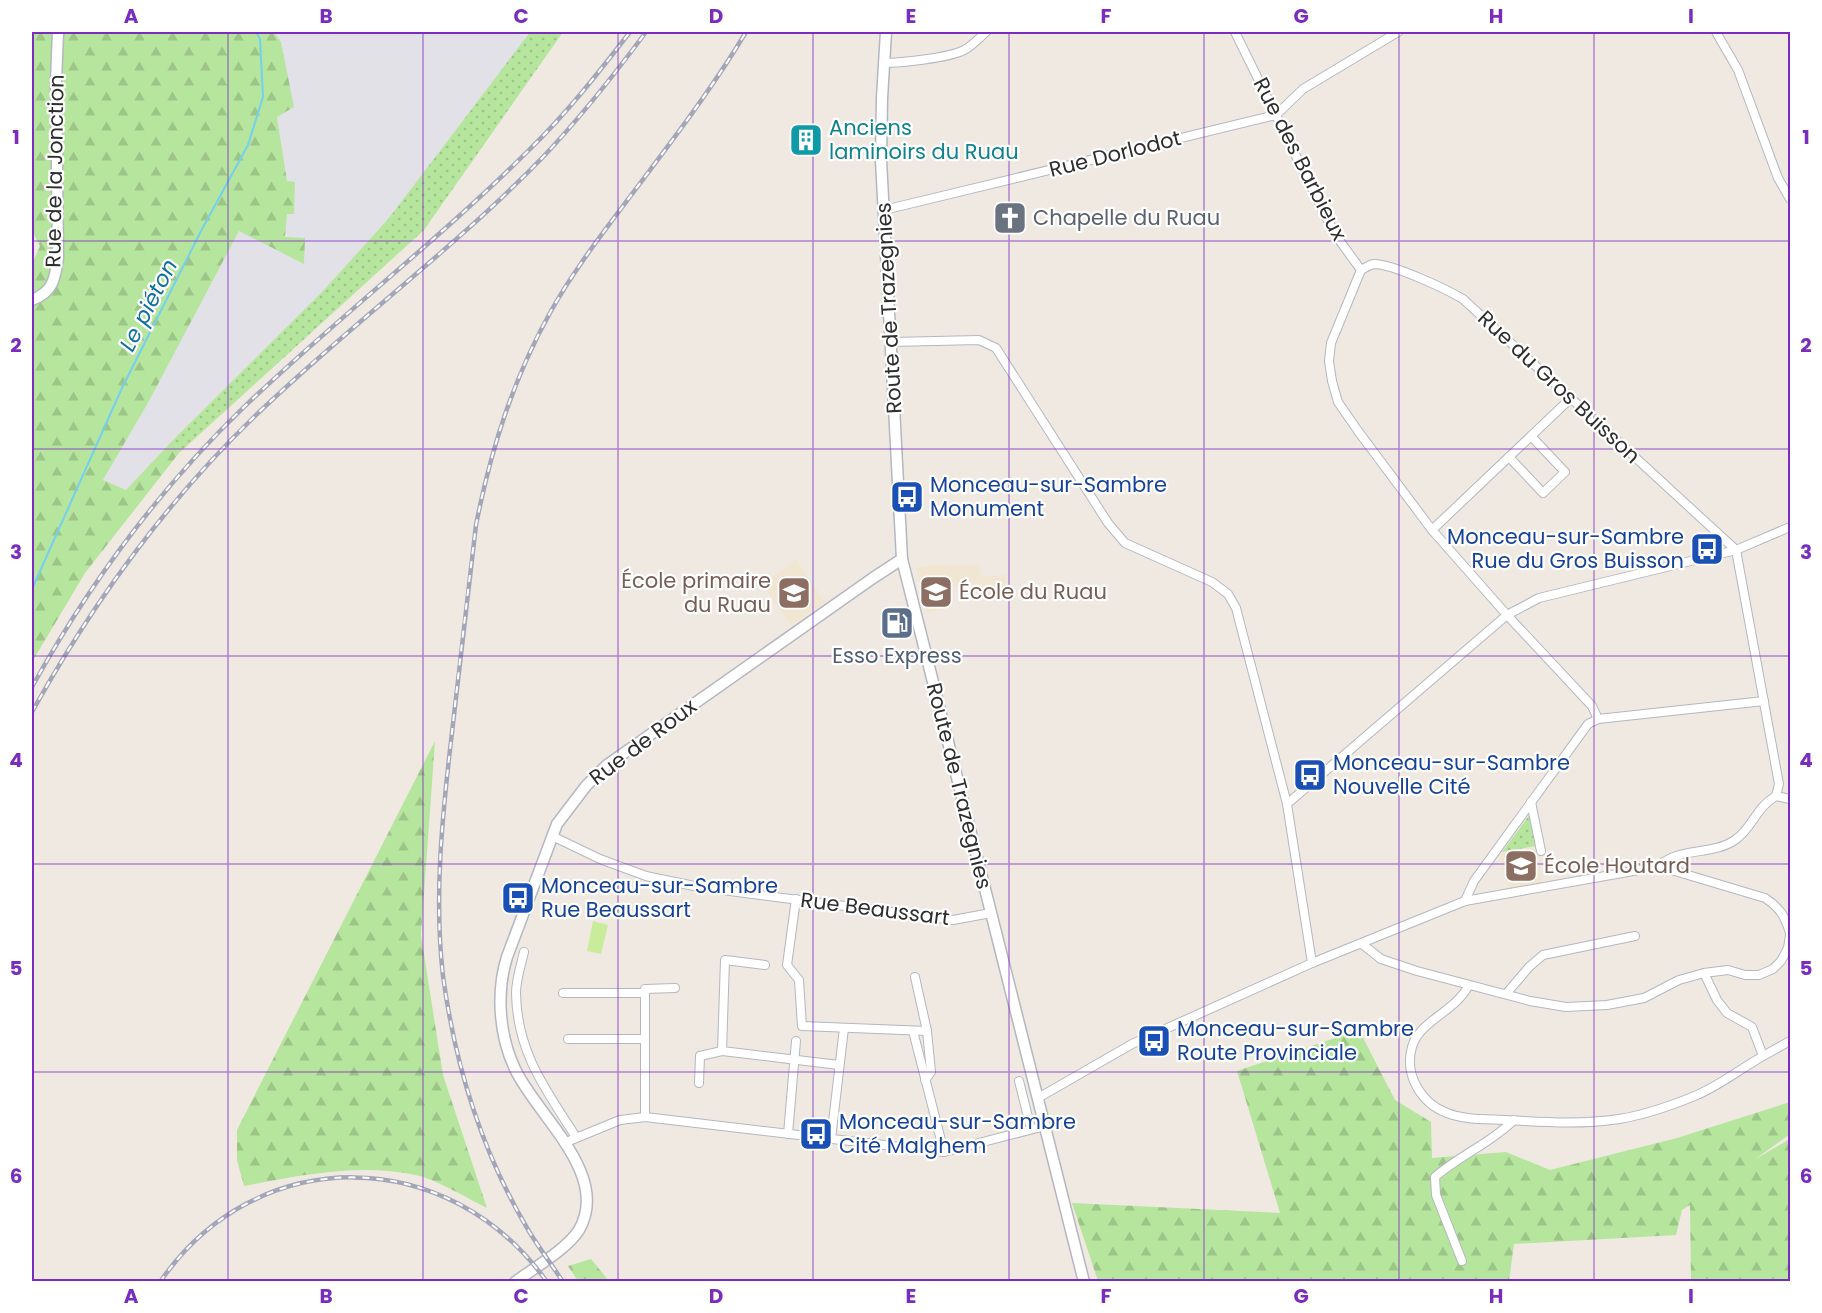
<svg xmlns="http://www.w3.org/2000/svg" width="1822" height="1313" viewBox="0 0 1822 1313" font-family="Poppins,sans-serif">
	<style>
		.industrial { fill: #e3e1e8 }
		.education { fill: #f0e6d1 }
		.grass { fill: url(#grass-dots) }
		.forest { fill: url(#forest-firs) }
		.pitch { fill: #c9ec9a }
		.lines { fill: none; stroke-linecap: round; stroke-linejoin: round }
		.stream { stroke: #75cff0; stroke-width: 2 }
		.minor-casing { stroke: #b4b7c1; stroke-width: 10 }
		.tertiary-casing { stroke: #b4b7c1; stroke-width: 13 }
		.secondary-casing { stroke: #b4b7c1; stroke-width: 13 }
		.minor { stroke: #fff; stroke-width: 8 }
		.tertiary { stroke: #fff; stroke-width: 10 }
		.secondary { stroke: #fff; stroke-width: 10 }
		.rail-casing { stroke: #a3a6b8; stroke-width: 4.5 }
		.rail { stroke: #fff; stroke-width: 2; stroke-dasharray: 7; stroke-linecap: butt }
		.grid { fill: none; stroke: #7b2cbf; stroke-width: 1.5; stroke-opacity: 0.55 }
		.labels { text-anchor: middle; stroke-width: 4.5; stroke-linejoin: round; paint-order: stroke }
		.culture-label { font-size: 21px; fill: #0d838f; stroke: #fff; text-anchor: start }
		.street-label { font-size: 21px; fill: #2e2e2e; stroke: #fff }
		.worship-label { font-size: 21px; fill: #5b616d; stroke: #fff; text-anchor: start }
		.transit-label { font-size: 21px; fill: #164399; stroke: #fff; text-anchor: start }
		.education-label { font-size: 21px; fill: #785e54; stroke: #fff; text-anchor: start }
		.service-label { font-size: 21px; fill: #4e5e75; stroke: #fff }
		.water-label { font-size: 22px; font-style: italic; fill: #0d6fa3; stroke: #fff }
		.neatline { fill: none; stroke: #7b2cbf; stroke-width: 2 }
		.grid-label { font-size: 20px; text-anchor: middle; font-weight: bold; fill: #7b2cbf }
	</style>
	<defs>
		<pattern id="grass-dots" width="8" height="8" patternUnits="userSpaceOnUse" patternTransform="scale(1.5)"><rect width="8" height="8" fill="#b6e59e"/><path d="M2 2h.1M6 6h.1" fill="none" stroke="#9dc588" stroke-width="1.8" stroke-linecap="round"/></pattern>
		<pattern id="forest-firs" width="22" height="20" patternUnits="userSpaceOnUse" patternTransform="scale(1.5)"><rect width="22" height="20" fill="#b6e59e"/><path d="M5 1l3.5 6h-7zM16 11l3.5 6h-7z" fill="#9dc588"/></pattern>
	</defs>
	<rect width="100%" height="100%" fill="#efe9e1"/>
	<!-- industrial -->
	<polygon class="industrial" points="274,32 530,32 389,218 322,292 171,442 126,490 103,480 239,231 285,238 287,213 293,214 294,182 287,182 277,117 281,42"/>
	<!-- education -->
	<g class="education">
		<polygon points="796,560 825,602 791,625 762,584"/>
		<polygon points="931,565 979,565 981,577 1006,575 1007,598 982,599 981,584 949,586 950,607 928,613 916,568"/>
		<polygon points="1536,846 1542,883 1508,890 1500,853"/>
	</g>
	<!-- grass -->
	<g class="grass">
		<polygon points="530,32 563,32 424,230 179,453 173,440 322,292 389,218"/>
		<polygon points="1531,813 1536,846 1502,852"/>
	</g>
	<!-- forest -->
	<g class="forest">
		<polygon points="34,32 274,32 281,42 294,107 277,117 287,181 295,182 294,214 287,214 285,237 305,238 304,264 239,231 149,401 103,480 126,490 173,440 179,453 85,573 32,662 32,264 40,246 32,231 32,53"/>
		<path d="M435 741 421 935 443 1075 487 1208C469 1199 438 1181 420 1176 362 1162 301 1175 244 1186L237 1160V1130Z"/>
		<polygon points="1359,1030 1395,1100 1431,1122 1432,1158 1506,1152 1550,1170 1677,1138 1790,1102 1790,1134 1754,1160 1790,1139 1790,1281 1691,1281 1690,1205 1682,1210 1676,1235 1514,1244 1509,1281 1098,1281 1072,1203 1280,1213 1237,1071"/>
		<polygon points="591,1259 609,1281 578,1281 568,1266"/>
	</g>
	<!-- pitch -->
	<polygon class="pitch" points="593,921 608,925 601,954 587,951"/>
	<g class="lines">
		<!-- stream -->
		<polyline class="stream" points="32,589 122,388 201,231 248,145 263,97 260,39 256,32"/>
		<defs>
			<g id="minor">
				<polyline points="1235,32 1326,217 1337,237 1361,270 1331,343 1329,361 1332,381 1338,402 1358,431 1432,530 1507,615 1592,706 1598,719"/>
				<polyline points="1716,32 1738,70 1778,178 1790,199"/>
				<path d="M883 63C900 63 949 58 964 50 972 46 979 38 986 32"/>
				<polyline points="884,210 1276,115 1303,89 1398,32"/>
				<path d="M1361 270C1365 268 1369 265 1374 264 1393 264 1446 289 1463 299L1736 550 1779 784 1776 796"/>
				<polyline points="891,342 979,340 996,348 1108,523 1125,543 1212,582 1228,594 1236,608 1287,804 1312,963"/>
				<polyline points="1509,457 1543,493 1565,472 1531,436"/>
				<polyline points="1432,530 1571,398"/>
				<polyline points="1776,796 1790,799"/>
				<polyline points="1531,802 1541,851"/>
				<polyline points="1287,804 1507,615 1539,598 1736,550 1790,527"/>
				<polyline points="552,836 600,859 646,876 699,887 953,920 991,913"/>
				<path d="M1658 866 1765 898C1780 908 1785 916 1790 933"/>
				<polyline points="796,899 787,965 799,980 802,1026 927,1031"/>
				<polyline points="1465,901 1474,881 1588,724 1598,719 1764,701"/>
				<polyline points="1362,944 1381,959 1417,971 1530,1001 1566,1007 1607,1005 1644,998 1679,980 1704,973 1728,970 1745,975 1759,975 1773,969 1781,961 1788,948 1790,935"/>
				<path d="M524 952C521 965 516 980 516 993 517 1053 546 1090 576 1137"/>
				<polyline points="765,965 725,960 722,1051 839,1065"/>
				<polyline points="915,977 927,1031 931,1072 925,1080"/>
				<path d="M1469 985C1455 1012 1419 1021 1412 1047 1404 1075 1421 1103 1447 1113 1465 1120 1486 1119 1505 1120 1542 1122 1581 1125 1619 1119 1644 1115 1673 1105 1697 1095 1720 1085 1742 1068 1763 1056L1752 1027 1727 1013 1717 1000 1704 973"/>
				<polyline points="563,993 645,993"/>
				<polyline points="1506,994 1529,967 1543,955 1635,936"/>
				<polyline points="913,1031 944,1152"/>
				<polyline points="568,1039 645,1039"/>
				<polyline points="1763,1056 1790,1041"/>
				<polyline points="1019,1081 1031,1129"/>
				<polyline points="699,1083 700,1056 722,1051"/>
				<path d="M1038 1098 1132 1044 1312 963 1465 901 1650 868C1659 866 1664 861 1671 858 1691 849 1716 853 1735 840 1753 828 1755 808 1776 796"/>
				<polyline points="645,1117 645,989 675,988"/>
				<polyline points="788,1134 796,1041"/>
				<polyline points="831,1139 844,1028"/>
				<polyline points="564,1143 620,1120 645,1117 944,1152 1045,1126"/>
				<path d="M1462 1261 1436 1195 1435 1177C1460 1155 1491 1143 1514 1120"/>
			</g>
			<path id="tertiary" d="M32 300C53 292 55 279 58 258L56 81 58 32"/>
			<g id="secondary">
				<polyline points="886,32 882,98 881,160 902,559 1084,1282"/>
				<path d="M515 1282C534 1268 567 1249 579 1230 611 1174 537 1116 515 1069 499 1035 496 992 507 957L557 824 586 786 607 765 873 578 902 559"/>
			</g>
		</defs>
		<!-- minor casing -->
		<use href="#minor" class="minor-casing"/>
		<!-- tertiary casing -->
		<use href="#tertiary" class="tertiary-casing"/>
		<!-- secondary casing -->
		<use href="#secondary" class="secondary-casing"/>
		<!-- minor -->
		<use href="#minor" class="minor"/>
		<!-- tertiary -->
		<use href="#tertiary" class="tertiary"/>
		<!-- secondary -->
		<use href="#secondary" class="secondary"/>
		<defs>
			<g id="rail">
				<path d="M32 687C89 584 159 489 244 407 337 318 439 240 530 149 567 113 599 72 630 32"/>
				<path d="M32 712C92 604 164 504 254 417 347 327 453 250 543 157 580 118 614 75 646 32"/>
				<path d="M160 1282C257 1141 449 1144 547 1282"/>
				<path d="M563 1282C552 1265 540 1249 530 1233 483 1155 455 1065 443 976 434 898 442 819 451 741 459 669 467 597 476 525 491 449 513 379 551 311 571 275 596 242 620 210 664 151 709 94 746 32"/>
			</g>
		</defs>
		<!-- rail casing -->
		<use href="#rail" class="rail-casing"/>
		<!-- rail -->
		<use href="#rail" class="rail"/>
	</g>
	<!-- grid -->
	<path class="grid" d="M228 32V1282M423 32V1282M618 32V1282M813 32V1282M1009 32V1282M1204 32V1282M1399 32V1282M1594 32V1282M32 241H1790M32 449H1790M32 656H1790M32 864H1790M32 1072H1790"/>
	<!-- icons -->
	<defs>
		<symbol id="building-square" viewBox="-11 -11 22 22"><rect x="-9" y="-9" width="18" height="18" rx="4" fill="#0f9aa8" stroke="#fff"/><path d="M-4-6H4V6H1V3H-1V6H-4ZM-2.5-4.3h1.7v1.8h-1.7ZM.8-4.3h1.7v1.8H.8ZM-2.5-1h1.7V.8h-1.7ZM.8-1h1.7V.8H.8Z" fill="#fff"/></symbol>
		<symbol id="church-square" viewBox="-11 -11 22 22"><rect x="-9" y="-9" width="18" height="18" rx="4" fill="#6b7280" stroke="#fff"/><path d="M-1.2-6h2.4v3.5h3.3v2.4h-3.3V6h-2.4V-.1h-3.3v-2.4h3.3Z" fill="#fff"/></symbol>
		<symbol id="bus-square" viewBox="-11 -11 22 22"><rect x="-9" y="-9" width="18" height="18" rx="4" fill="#1a4fb4" stroke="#fff"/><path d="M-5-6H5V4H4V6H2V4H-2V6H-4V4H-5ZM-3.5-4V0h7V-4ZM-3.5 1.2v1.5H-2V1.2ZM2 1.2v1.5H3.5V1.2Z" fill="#fff"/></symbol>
		<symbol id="school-square" viewBox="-11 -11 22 22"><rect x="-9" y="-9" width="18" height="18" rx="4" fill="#8d6e63" stroke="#fff"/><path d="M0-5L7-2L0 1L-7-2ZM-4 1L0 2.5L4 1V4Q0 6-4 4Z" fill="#fff"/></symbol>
		<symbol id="fuel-square" viewBox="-11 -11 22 22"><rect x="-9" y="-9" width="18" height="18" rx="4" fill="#5c6f8a" stroke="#fff"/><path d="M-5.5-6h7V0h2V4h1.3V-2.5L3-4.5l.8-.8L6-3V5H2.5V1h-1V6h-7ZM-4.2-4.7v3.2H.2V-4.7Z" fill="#fff"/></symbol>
	</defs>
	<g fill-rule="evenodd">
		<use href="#building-square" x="787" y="121" width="38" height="38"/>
		<use href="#church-square" x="991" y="199" width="38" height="38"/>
		<use href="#bus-square" x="888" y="478" width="38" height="38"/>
		<use href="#bus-square" x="1688" y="530" width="38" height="38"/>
		<use href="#school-square" x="917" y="573" width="38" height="38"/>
		<use href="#school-square" x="775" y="574" width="38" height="38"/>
		<use href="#fuel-square" x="878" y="604" width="38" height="38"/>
		<use href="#bus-square" x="1291" y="756" width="38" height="38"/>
		<use href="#school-square" x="1502" y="847" width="38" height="38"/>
		<use href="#bus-square" x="499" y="879" width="38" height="38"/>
		<use href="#bus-square" x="1135" y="1022" width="38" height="38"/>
		<use href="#bus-square" x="797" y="1115" width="38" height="38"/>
	</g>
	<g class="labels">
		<!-- culture labels -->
		<g class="culture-label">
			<text x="829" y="135">Anciens<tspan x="829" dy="24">laminoirs du Ruau</tspan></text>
		</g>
		<!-- street labels -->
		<g class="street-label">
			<text transform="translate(1115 154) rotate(-14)" y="7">Rue Dorlodot</text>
			<text transform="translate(1300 159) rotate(63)" y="7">Rue des Barbieux</text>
			<text transform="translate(55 171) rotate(-89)" y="7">Rue de la Jonction</text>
			<text transform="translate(889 308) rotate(-93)" y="7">Route de Trazegnies</text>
			<text transform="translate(1559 387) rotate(43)" y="7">Rue du Gros Buisson</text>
			<text transform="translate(643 742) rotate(-37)" y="7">Rue de Roux</text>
			<text transform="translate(959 786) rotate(76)" y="7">Route de Trazegnies</text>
			<text transform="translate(875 909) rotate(7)" y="7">Rue Beaussart</text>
		</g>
		<!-- worship labels -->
		<g class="worship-label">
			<text x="1033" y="225">Chapelle du Ruau</text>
		</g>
		<!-- transit labels -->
		<g class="transit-label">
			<text x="930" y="492">Monceau-sur-Sambre<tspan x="930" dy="24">Monument</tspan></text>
			<text x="1684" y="544" text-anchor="end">Monceau-sur-Sambre<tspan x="1684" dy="24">Rue du Gros Buisson</tspan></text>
			<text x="1333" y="770">Monceau-sur-Sambre<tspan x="1333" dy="24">Nouvelle Cité</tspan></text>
			<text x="541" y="893">Monceau-sur-Sambre<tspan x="541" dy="24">Rue Beaussart</tspan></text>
			<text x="1177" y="1036">Monceau-sur-Sambre<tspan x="1177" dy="24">Route Provinciale</tspan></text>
			<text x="839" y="1129">Monceau-sur-Sambre<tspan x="839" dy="24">Cité Malghem</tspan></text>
		</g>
		<!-- education labels -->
		<g class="education-label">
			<text x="771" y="588" text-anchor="end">École primaire<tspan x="771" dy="24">du Ruau</tspan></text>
			<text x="959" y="599">École du Ruau</text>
			<text x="1544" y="873">École Houtard</text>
		</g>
		<!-- service labels -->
		<g class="service-label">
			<text x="897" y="663">Esso Express</text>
		</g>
		<!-- water labels -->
		<g class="water-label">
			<text transform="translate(148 305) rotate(-63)" y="8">Le piéton</text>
		</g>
	</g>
	<!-- border -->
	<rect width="1822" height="1313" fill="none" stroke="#ffffff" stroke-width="66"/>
	<rect x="33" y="33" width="1756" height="1247" class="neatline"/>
	<g class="grid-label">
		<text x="131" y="23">A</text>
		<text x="326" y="23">B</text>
		<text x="521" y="23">C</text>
		<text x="716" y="23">D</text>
		<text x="911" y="23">E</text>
		<text x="1106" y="23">F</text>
		<text x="1301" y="23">G</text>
		<text x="1496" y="23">H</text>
		<text x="1691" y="23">I</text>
		<text x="16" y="144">1</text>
		<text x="1806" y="144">1</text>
		<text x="16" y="352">2</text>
		<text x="1806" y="352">2</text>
		<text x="16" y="559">3</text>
		<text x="1806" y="559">3</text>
		<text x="16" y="767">4</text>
		<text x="1806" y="767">4</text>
		<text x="16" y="975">5</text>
		<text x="1806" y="975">5</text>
		<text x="16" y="1183">6</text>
		<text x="1806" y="1183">6</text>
		<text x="131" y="1303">A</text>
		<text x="326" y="1303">B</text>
		<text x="521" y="1303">C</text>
		<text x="716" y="1303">D</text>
		<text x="911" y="1303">E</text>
		<text x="1106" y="1303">F</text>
		<text x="1301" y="1303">G</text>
		<text x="1496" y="1303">H</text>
		<text x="1691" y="1303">I</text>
	</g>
</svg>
